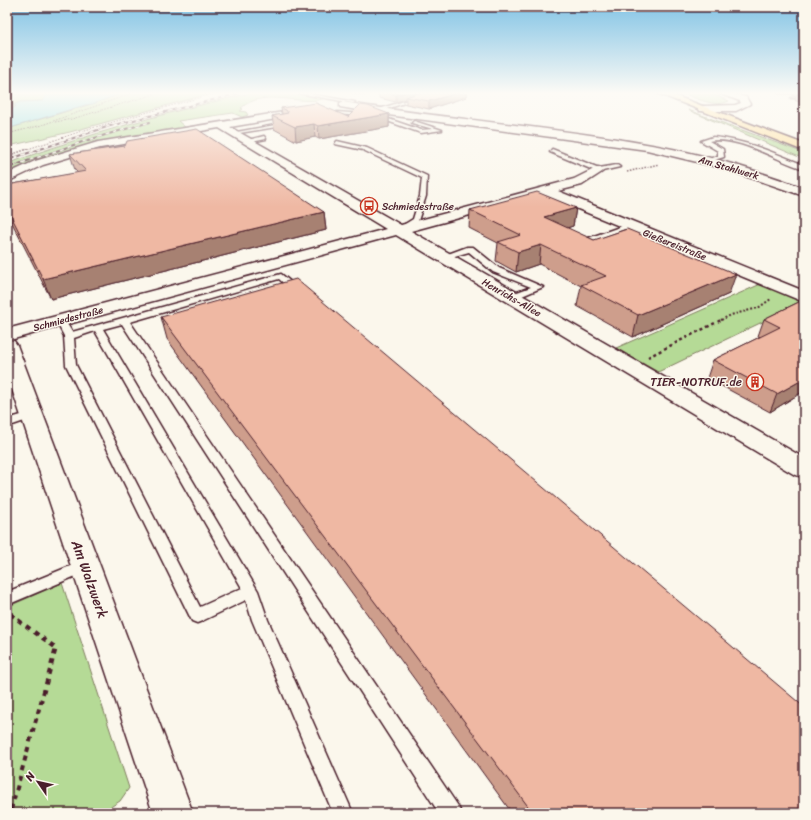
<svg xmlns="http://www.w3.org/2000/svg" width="811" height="820" viewBox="0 0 811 820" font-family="Sriracha,sans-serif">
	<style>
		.green { fill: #b5da96; stroke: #807c60 }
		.water { fill: #88dae1; stroke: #6f8f98 }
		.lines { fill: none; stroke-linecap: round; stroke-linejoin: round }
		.service-casing { stroke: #4a1f2b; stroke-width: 3 }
		.minor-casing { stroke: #4a1f2b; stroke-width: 3 }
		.tertiary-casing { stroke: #4a1f2b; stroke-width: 3 }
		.primary-casing { stroke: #4a1f2b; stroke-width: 3 }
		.path-far4 { stroke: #4a1f2b; stroke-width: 1; stroke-dasharray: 1.5 1.5; stroke-linecap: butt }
		.path-far3 { stroke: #4a1f2b; stroke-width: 1.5; stroke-dasharray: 1.5 1.5; stroke-linecap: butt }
		.path-far2 { stroke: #4a1f2b; stroke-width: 2; stroke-dasharray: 2 2; stroke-linecap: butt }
		.path-far1 { stroke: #4a1f2b; stroke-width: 2.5; stroke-dasharray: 3 3; stroke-linecap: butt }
		.path { stroke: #4a1f2b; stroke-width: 4; stroke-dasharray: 5 5; stroke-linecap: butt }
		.service { fill: #fbf7ec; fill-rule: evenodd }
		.minor { fill: #fbf7ec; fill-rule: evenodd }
		.tertiary { fill: #fbf7ec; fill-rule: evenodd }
		.primary { fill: #fedd96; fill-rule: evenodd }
		.rail-casing { stroke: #4a1f2b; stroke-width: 2 }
		.rail { stroke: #fbf7ec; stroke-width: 1.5; stroke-dasharray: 4; stroke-linecap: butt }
		.wall { fill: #ce9e8c; stroke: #4a1f2b }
		.shaded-wall { fill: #a78172; stroke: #4a1f2b }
		.building { fill: #efb8a3; stroke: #4a1f2b }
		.labels { text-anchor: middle; stroke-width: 3; stroke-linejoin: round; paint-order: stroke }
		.far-street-label { font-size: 10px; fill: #4a1f2b; stroke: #fbf7ec }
		.far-poi-label { font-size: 10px; fill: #4a1f2b; stroke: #fbf7ec; text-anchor: start }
		.poi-label { font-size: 12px; fill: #4a1f2b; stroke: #fbf7ec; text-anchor: end }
		.near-street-label { font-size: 14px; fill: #4a1f2b; stroke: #fbf7ec }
	</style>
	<rect width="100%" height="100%" fill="#fbf7ec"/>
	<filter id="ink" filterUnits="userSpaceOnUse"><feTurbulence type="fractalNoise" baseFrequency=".025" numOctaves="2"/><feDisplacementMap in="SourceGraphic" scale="8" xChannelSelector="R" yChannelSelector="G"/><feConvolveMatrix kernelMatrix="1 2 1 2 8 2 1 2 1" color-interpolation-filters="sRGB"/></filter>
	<g filter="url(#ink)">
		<!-- green -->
		<g class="green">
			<polygon points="7,93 54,93 46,95 43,101 20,102 10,111 7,111"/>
			<polygon points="123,93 212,93 70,132 13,145 7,149 7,129 88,105"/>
			<path d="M251 93H294L326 98C302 107 264 87 241 108L243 109 240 111 246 112 248 115 242 117 233 113 178 121 186 128C125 137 65 147 7 172V164C87 134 168 112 251 93Z"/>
			<path d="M682 93H710L729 101C715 108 696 98 682 93Z"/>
			<polygon points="688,110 804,153 804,159"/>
			<polygon points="763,283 804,302 658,372 616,348"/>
			<polygon points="62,583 129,788 120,801 101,813 7,813 7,607"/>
		</g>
		<!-- water -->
		<polygon class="water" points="54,93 123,93 93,104 85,105 7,129 7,111 10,111 16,106 13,105 20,102 43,101 46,95"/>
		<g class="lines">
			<defs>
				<g id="service">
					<polygon points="298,93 305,93 355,102 353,103"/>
					<polygon points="804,96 804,98 791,98"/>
					<polygon points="417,97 420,98 380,111 376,110"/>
					<polygon points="337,112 377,115 421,130 433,129 412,123 414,121 442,130 421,133 376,117 335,114"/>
					<polygon points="286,123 288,125 233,134 231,133"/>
					<polygon points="264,136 266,139 247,143 244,141"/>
					<path d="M713 137C745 140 775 153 804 165V169C777 161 737 135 709 141L723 149 724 157 707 162V160L718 156V151L701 141Z"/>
					<polygon points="337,141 367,148 427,176 426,196 418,221 403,230 397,229 413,219 420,196 422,178 363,150 335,144"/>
					<polygon points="552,149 599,168 617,165 620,167 598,172 550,152"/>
					<polygon points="631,223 634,225 633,226 581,245 574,243"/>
					<polygon points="467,247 473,247 499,268 543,287 515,299 509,299 509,295 531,287 493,272 469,252 444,259 440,257"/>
					<path d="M281 274 301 290V294H295L279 279 130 322 458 806 461 813H439L122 324 103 329 258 591 268 620 353 813H333L252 620 246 600 202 621 197 623 192 621 66 365 64 336 56 321 58 319H64L72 332ZM95 331 242 588 200 607 76 365 74 338Z"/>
					<polygon points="32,412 38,415 36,417 7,427 7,419"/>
					<polygon points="85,560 90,562 92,566 90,570 7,605 7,592"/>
				</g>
				<g id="minor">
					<path d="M343 102C444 119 546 126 646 144 700 153 753 169 804 188V196L722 168 647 150 381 114 340 107V103Z"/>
					<polygon points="302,109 305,110 305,114 230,127 401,225 574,179 598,167 602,168 604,170 602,172 582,185 558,191 804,291 804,302 544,195 411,231 804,458 804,477 795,475 396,235 10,340 14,341 17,345 193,813 153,813 7,374 7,329 386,229 219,128 100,148 43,165 7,182 7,174 35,161 98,142"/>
				</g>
				<polygon id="tertiary" points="718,93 730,93 746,97 750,104 736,111 699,111 698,109 702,106 735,105 741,103 740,101"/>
				<polygon id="primary" points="657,93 668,93 804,144 804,151"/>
			</defs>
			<!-- service casing -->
			<use href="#service" class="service-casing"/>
			<!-- minor casing -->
			<use href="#minor" class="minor-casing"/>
			<!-- tertiary casing -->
			<use href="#tertiary" class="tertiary-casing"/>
			<!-- primary casing -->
			<use href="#primary" class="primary-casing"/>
			<!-- path-far4 -->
			<g class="path-far4">
				<polyline points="55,122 72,119 158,93"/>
				<polyline points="7,134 42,125 133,93"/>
				<polyline points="25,150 85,130 216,93"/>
			</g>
			<!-- path-far3 -->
			<g class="path-far3">
				<polyline points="7,156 28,149"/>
				<polyline points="627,172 659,164"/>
			</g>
			<!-- path-far2 -->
			<polyline class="path-far2" points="721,320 731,315 758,308 771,299"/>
			<!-- path-far1 -->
			<polyline class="path-far1" points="648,357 723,319"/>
			<!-- path -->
			<g class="path">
				<polyline points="10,614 56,648 10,813"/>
				<polyline points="7,809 13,813"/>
			</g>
			<!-- service -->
			<use href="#service" class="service"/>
			<!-- minor -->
			<use href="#minor" class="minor"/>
			<!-- tertiary -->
			<use href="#tertiary" class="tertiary"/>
			<!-- primary -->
			<use href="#primary" class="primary"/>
			<defs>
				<g id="rail">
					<polyline points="7,160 110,126 240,93"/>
					<polyline points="7,168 88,140 150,122"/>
				</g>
			</defs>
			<!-- rail casing -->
			<use href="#rail" class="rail-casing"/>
			<!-- rail -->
			<use href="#rail" class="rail"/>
		</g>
		<!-- wall -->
		<g class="wall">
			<polygon points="351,93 375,93 364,95"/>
			<polygon points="379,93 466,93 466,97 429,109 406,104 406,99 396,102 379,98"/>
			<polygon points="777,93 804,93 804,102 796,101 795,100 796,96 793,96 792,94 778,94"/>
			<polygon points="281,108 348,117 389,114 389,127 319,139 315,137 296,141 274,129 272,116 282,114"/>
			<polygon points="125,146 324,212 326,230 51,299 7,213 7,185 78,173 75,170 70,154"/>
			<polygon points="576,208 573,226 566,228 594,240 729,294 633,337 577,306 581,286 539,264 516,272 496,261 498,243 469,228 470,210"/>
			<polygon points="801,301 804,391 770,412 707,378 713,360 760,337 758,336 764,319"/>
			<polygon points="161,317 804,813 512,813 167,339"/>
		</g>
		<!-- shaded-wall -->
		<g class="shaded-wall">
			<polygon points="364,93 375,93 364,95"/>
			<polygon points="404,93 418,93 406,97 406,99 396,102 396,95"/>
			<polygon points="458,93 466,93 466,97 429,109 429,101"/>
			<polygon points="794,93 804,93 804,95 797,94 796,96 793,96"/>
			<polygon points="389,114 389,127 319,139 318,126"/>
			<polygon points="314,124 315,137 296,141 295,127"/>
			<polygon points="576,208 573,226 541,236 544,217"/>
			<polygon points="324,212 326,230 51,299 43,279"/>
			<polygon points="541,245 539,264 516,272 518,252"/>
			<polygon points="736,274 729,294 633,337 638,315"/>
			<polygon points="804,379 804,391 770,412 777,394"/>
		</g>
		<!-- building -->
		<g class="building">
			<polygon points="386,93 404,93 396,95"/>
			<polygon points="418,93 458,93 429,101 406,97"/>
			<polygon points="804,93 804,96 798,95 797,94"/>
			<polygon points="316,103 348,117 360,105 368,106 389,114 318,126 314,124 295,127 272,116 288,113 286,110 281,108"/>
			<polygon points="197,129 324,212 43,279 7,208 7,185 86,171 70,154 125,146 127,141"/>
			<polygon points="537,192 576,208 544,217 594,240 627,229 736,274 638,315 581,285 606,276 541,245 518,252 498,242 521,235 470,210"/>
			<polygon points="296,279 804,707 804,813 533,813 161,317"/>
			<polygon points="801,301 804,302 804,379 777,394 713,360 780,327 764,319"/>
		</g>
	</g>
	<!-- sky -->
	<linearGradient id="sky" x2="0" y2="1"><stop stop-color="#81c3e5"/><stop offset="0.45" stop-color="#fdfbf6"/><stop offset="1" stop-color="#fdfbf6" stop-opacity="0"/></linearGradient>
	<rect width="811" height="207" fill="url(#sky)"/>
	<!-- icons -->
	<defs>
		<symbol id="bus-ring" viewBox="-11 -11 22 22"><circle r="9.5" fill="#fbf7ec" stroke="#c8321e" stroke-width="1.5"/><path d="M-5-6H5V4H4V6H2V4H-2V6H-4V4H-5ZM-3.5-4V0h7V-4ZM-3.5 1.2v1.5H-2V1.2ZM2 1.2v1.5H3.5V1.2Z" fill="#c8321e"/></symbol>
		<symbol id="building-ring" viewBox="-11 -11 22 22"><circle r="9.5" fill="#fbf7ec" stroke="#c8321e" stroke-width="1.5"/><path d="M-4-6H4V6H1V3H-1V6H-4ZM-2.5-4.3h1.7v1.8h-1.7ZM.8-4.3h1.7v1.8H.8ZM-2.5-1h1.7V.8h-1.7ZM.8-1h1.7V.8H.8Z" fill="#c8321e"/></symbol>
	</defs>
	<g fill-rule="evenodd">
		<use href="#bus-ring" x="359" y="196" width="20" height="20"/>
		<use href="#building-ring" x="745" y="372" width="20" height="20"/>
	</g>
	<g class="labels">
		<!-- far-street labels -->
		<g class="far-street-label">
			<text transform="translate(729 167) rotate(16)" y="4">Am Stahlwerk</text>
			<text transform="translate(675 244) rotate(22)" y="4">Gießereistraße</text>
			<text transform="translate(512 297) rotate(30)" y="4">Henrichs-Allee</text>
			<text transform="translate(68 318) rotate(-15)" y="4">Schmiedestraße</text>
		</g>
		<!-- far-poi labels -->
		<g class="far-poi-label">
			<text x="382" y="210">Schmiedestraße</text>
		</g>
		<!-- poi labels -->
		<g class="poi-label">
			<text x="742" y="386">TIER-NOTRUF.de</text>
		</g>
		<!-- near-street labels -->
		<g class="near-street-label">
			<text transform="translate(90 579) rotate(70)" y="5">Am Walzwerk</text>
		</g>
	</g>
	<!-- margin -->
	<rect width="811" height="820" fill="none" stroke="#fbf7ec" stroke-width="24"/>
	<rect x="12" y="12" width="787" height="796" fill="none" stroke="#4a1f2b" stroke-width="1.5" filter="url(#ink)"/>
	<!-- north arrow -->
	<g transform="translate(38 782) rotate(304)" stroke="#fbf7ec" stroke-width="3" paint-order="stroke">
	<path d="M0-3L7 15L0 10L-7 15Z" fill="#4a1f2b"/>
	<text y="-6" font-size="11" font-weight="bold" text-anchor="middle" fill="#4a1f2b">N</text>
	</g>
</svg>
